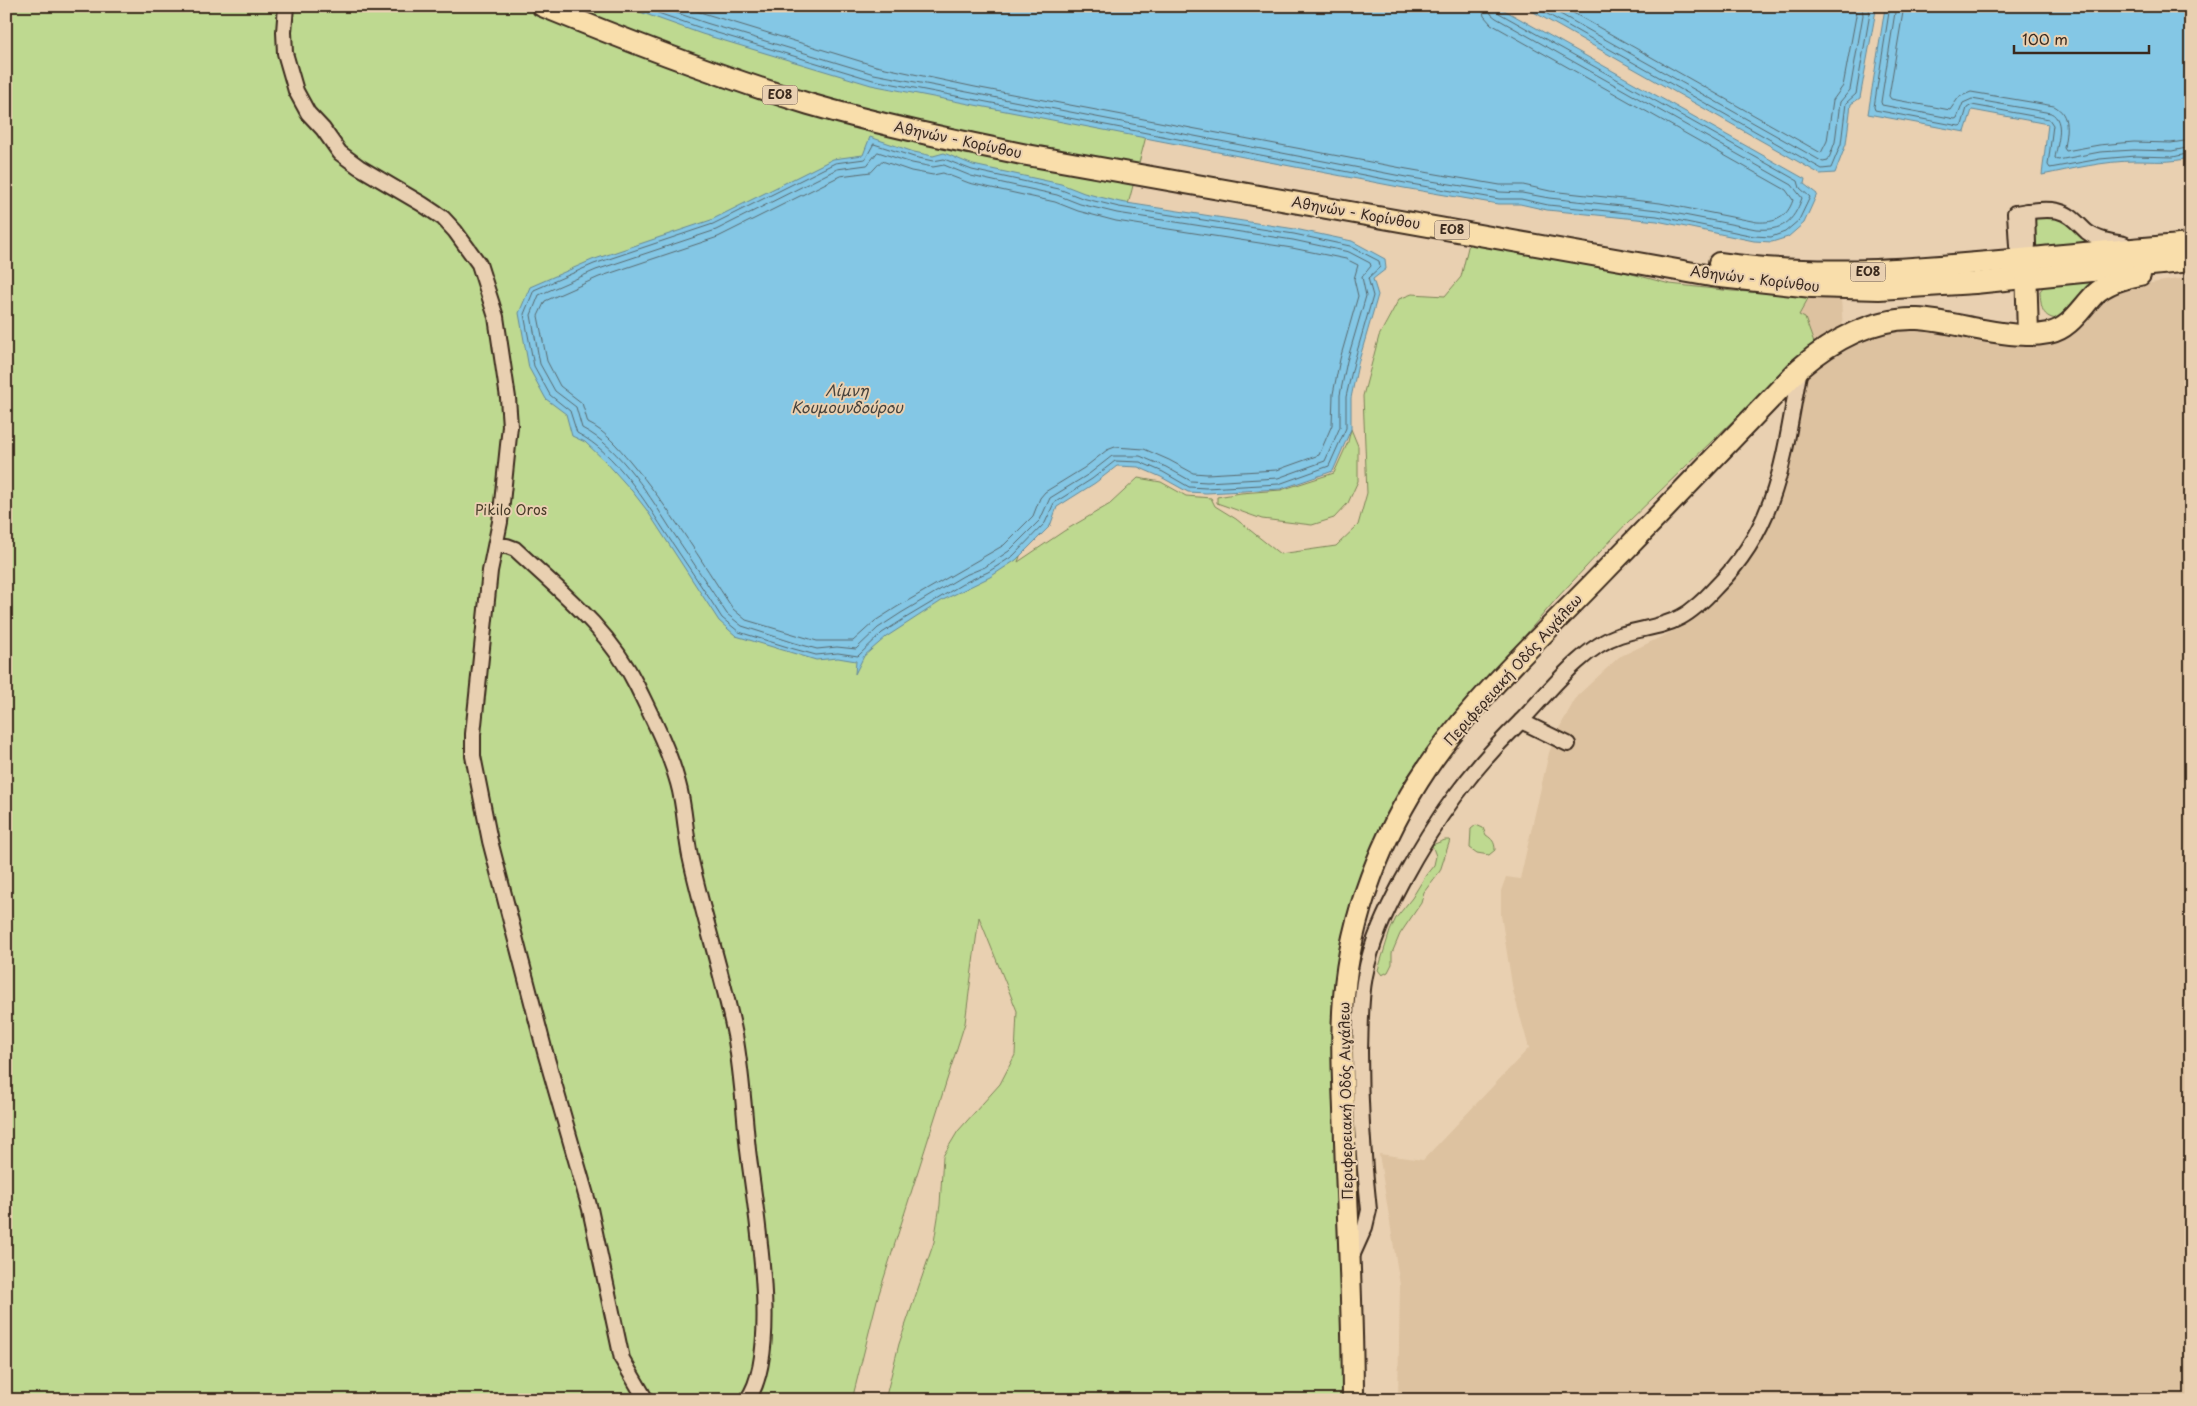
<svg xmlns="http://www.w3.org/2000/svg" width="2197" height="1406" viewBox="0 0 2197 1406" font-family="'Playpen Sans',sans-serif">
	<style>
		.built { fill: #ddc2a0 }
		.green { fill: #bed990; stroke: #7c8257 }
		.water { fill: #84c7e5; stroke: #678895 }
		.lines { fill: none; stroke-linecap: round; stroke-linejoin: round }
		.shore { stroke: #58696e; stroke-width: 1 }
		.minor-casing { stroke: #3b2a1e; stroke-width: 18 }
		.highway-casing { stroke: #3b2a1e; stroke-width: 24 }
		.minor { stroke: #e9d0b1; stroke-width: 14 }
		.highway { stroke: #f9deab; stroke-width: 20 }
		.labels { text-anchor: middle; stroke-width: 4; stroke-linejoin: round; paint-order: stroke }
		.shield { fill: #e9d0b1; stroke: #6f5c4a; stroke-width: 1 }
		.shield-label { font-size: 12px; font-weight: bold; fill: #3b2a1e }
		.street-label { font-size: 14px; fill: #3b2a1e; stroke: #e9d0b1 }
		.park-label { font-size: 14px; fill: #483c29; stroke: #e9d0b1 }
		.water-label { font-size: 15px; font-style: italic; fill: #46423c; stroke: #e9d0b1 }
	</style>
	<rect width="100%" height="100%" fill="#e9d0b1"/>
	<filter id="ink" filterUnits="userSpaceOnUse"><feTurbulence type="fractalNoise" baseFrequency=".02" numOctaves="2"/><feDisplacementMap in="SourceGraphic" scale="10" xChannelSelector="R" yChannelSelector="G"/><feConvolveMatrix kernelMatrix="1 2 1 2 8 2 1 2 1" color-interpolation-filters="sRGB"/></filter>
	<g filter="url(#ink)">
		<!-- built -->
		<g class="built">
			<polygon points="2191,277 2191,1400 1398,1400 1400,1285 1379,1154 1423,1160 1529,1048 1513,991 1501,915 1501,891 1506,877 1520,879 1549,753 1557,732 1577,696 1619,657 1684,626 1701,612 1721,593 1751,554 1764,530 1791,464 1793,425 1807,378 1816,362 1830,351 1884,331 1916,327 2026,343 2112,289"/>
			<polygon points="1810,295 1841,298 1843,329 1815,346 1799,315"/>
		</g>
		<!-- green -->
		<g class="green">
			<polygon points="6,6 1039,6 1172,38 1078,394 1018,562 1064,531 1110,504 1138,478 1161,482 1186,496 1211,498 1215,506 1236,519 1280,554 1336,546 1358,525 1367,493 1363,396 1379,336 1399,299 1412,294 1445,296 1461,277 1469,243 1594,264 1670,284 1732,291 1810,295 1799,315 1805,318 1815,346 1798,358 1627,523 1557,598 1498,667 1454,713 1407,777 1377,837 1358,889 1340,951 1334,1022 1345,1400 885,1400 899,1344 934,1242 940,1205 943,1156 958,1131 1000,1084 1015,1055 1017,1011 979,917 965,1023 877,1300 852,1400 6,1400"/>
			<polygon points="2034,215 2058,215 2097,243 2038,249 2034,245 2032,223"/>
			<path d="M2100 280 2060 319C2041 319 2041 306 2040 291L2044 286Z"/>
			<polygon points="1351,429 1358,446 1358,481 1348,503 1334,518 1312,525 1262,519 1217,503 1217,497 1241,493 1281,490 1334,473 1348,442"/>
			<path d="M1476 825 1483 828 1486 835C1492 839 1495 842 1495 850L1489 855 1477 853 1470 848 1471 829Z"/>
			<polygon points="1445,840 1450,840 1440,871 1424,892 1421,903 1400,934 1392,953 1392,964 1388,972 1382,975 1378,970 1390,931 1396,918 1412,898 1426,875 1434,865 1436,856 1432,845"/>
		</g>
		<!-- water -->
		<g class="water">
			<polygon points="623,6 1497,6 1805,179 1804,184 1817,194 1804,223 1788,237 1772,242 1754,241 1657,221 1547,210 1520,204 1498,204 1404,188 871,85 702,34"/>
			<polygon points="1523,6 1871,6 1876,10 1860,98 1851,104 1846,144 1835,173 1820,174"/>
			<path d="M1890 6H2191V154L2189 158C2169 163 2155 161 2135 161 2104 161 2072 169 2042 175L2048 124 1972 110 1965 132 1868 114 1885 8 1889 9Z"/>
			<polygon points="870,137 914,152 933,156 944,153 973,165 1061,184 1084,193 1120,202 1295,229 1352,241 1385,259 1386,269 1373,279 1378,295 1358,364 1351,398 1351,429 1333,471 1281,489 1206,493 1188,492 1161,477 1138,467 1117,466 1095,483 1057,507 1050,526 1016,560 990,577 943,600 886,637 864,656 855,674 856,661 838,658 816,660 736,636 719,621 646,509 632,491 606,462 585,442 572,436 566,414 546,399 529,368 519,313 530,287 592,260 711,220 833,159 863,155"/>
		</g>
		<g class="lines">
			<!-- shore -->
			<g class="shore">
				<polyline points="638,6 704,29 873,80 1405,183 1499,199 1521,199 1548,205 1657,216 1754,236 1771,237 1785,232 1799,220 1810,197 1800,188 1798,181 1499,13 1496,6"/>
				<path d="M657 6 706 23 874 74 1406 177 1500 192 1522 193 1549 198 1658 210 1756 229C1782 231 1793 223 1802 198L1792 185 1496 18 1491 14 1490 6"/>
				<path d="M680 6 876 66 975 87 1407 169 1500 185H1523L1550 191 1660 203 1757 222C1775 223 1787 218 1793 200L1786 190 1491 24 1484 16 1482 6"/>
				<polyline points="1533,6 1822,169 1831,168 1841,144 1846,103 1856,94 1870,13 1868,6"/>
				<polyline points="1546,6 1823,162 1828,161 1835,142 1840,102 1850,90 1863,15 1862,6"/>
				<polyline points="1561,6 1821,153 1827,141 1833,100 1843,86 1856,16 1854,6"/>
				<polyline points="1890,6 1874,107 1875,110 1959,126 1962,125 1967,108 1972,105 2049,119 2053,125 2048,165 2050,168 2100,159 2135,156 2173,157 2191,153"/>
				<path d="M1896 6 1881 102 1882 105 1955 119 1957 118 1963 103 1972 99 2051 113C2066 121 2057 144 2055 158L2058 160 2100 152 2134 150 2172 151 2191 147"/>
				<path d="M1904 6 1889 96 1891 99 1950 110 1959 97 1971 92 2054 106C2071 115 2066 132 2064 148L2066 151 2099 145 2134 142 2171 143 2191 140"/>
				<path d="M874 144 914 157 933 161 944 159 972 170 1059 189 1082 198 1119 207 1294 234 1350 246 1379 261 1380 267 1368 278 1373 296 1354 362 1346 397V428L1329 466 1279 484 1206 488 1189 487 1163 472 1140 462 1115 461 1092 479 1054 503 1045 523 1013 556 988 572 966 582 904 619 882 633 858 656 838 653 816 655 794 649 739 632 722 618C705 591 687 565 669 538 645 501 616 453 577 433L570 411 550 395 534 366 524 314 534 290 594 264 713 224 835 163 865 159Z"/>
				<path d="M878 152 912 163 933 167 944 165 971 176 1057 195 1080 204 1117 213 1293 240 1349 252 1370 263 1371 266 1362 277 1366 296 1347 361 1340 395V427L1325 461 1278 478 1207 482 1191 481 1166 467 1140 456H1112L1089 474 1050 498 1040 520 1009 551 985 567 963 576 901 613 878 628 856 649 837 647 817 649 795 643 742 626 727 614C709 587 692 560 674 534 651 498 621 448 582 428L576 407 555 391 540 364 531 315 539 295 596 270 716 230 837 169 867 165Z"/>
				<path d="M882 161 911 171 933 175 943 173 969 183 1055 202 1078 211 1116 221 1292 248 1346 259 1358 265 1354 279 1358 296 1340 359 1333 394 1332 425 1319 455 1277 470 1207 474 1193 473 1169 460 1144 449 1115 447 1107 450 1084 468 1045 492 1040 498 1033 516 1004 545 897 607 875 621 853 641H817L746 620 733 609C700 559 669 507 630 461 618 447 605 431 588 423L582 403 560 386 547 361 538 316 545 301 599 277 718 237 840 176 871 172Z"/>
			</g>
			<defs>
				<g id="minor">
					<polyline points="286,6 284,32 285,53 296,91 308,113 323,129 340,153 359,167 422,204 443,218 455,231 479,264 496,317 508,398 510,426 500,522 490,571 473,734 473,756 490,841 545,1052 590,1209 622,1359 646,1400"/>
					<path d="M2025 258 2017 246 2015 213C2029 211 2045 208 2058 211 2071 214 2078 224 2087 232 2098 240 2111 242 2124 244"/>
					<polyline points="2025,258 2028,245 2027,211"/>
					<path d="M496 546H507L515 549C560 591 609 629 637 686 652 717 669 750 678 783 685 807 685 832 690 856 703 916 723 975 735 1035 742 1073 744 1112 748 1150 755 1209 782 1353 747 1400"/>
					<path d="M1521 721C1548 693 1582 647 1620 635 1641 628 1661 628 1681 617 1694 610 1706 598 1716 587 1780 524 1784 452 1800 369"/>
					<path d="M1352 1256 1365 1227 1369 1210C1363 1157 1360 1104 1360 1051 1361 1026 1360 1001 1365 976 1371 942 1386 911 1402 881 1436 818 1469 772 1521 721L1568 744"/>
				</g>
				<g id="highway">
					<path d="M542 6C630 42 718 76 809 104 881 125 954 140 1027 155L1711 276 1812 287 1879 289 1975 283 2191 261"/>
					<path d="M1719 263C1824 278 1928 268 2032 258 2085 252 2138 249 2191 244"/>
					<polyline points="2026,265 2028,335"/>
					<path d="M1353 1400C1353 1314 1348 1228 1345 1141 1344 1094 1340 1045 1344 997 1350 916 1382 835 1427 768 1474 699 1542 636 1600 576 1667 507 1733 438 1800 368 1831 341 1874 317 1917 319 1937 320 1957 325 1977 329 2001 333 2025 338 2049 333 2070 329 2081 308 2095 294 2107 283 2124 278 2140 275"/>
				</g>
			</defs>
			<!-- minor casing -->
			<use href="#minor" class="minor-casing"/>
			<!-- highway casing -->
			<use href="#highway" class="highway-casing"/>
			<!-- minor -->
			<use href="#minor" class="minor"/>
			<!-- highway -->
			<use href="#highway" class="highway"/>
		</g>
	</g>
	<g class="labels">
		<!-- shield labels -->
		<g class="shield">
			<rect x="762.5" y="85.5" width="35" height="19" rx="4"/>
			<rect x="1434.5" y="220.5" width="35" height="19" rx="4"/>
			<rect x="1850.5" y="262.5" width="35" height="19" rx="4"/>
		</g>
		<g class="shield-label">
			<text x="780" y="99">ΕΟ8</text>
			<text x="1452" y="234">ΕΟ8</text>
			<text x="1868" y="276">ΕΟ8</text>
		</g>
		<!-- street labels -->
		<g class="street-label">
			<text transform="translate(958 140) rotate(12)" y="5">Αθηνών - Κορίνθου</text>
			<text transform="translate(1356 213) rotate(10)" y="5">Αθηνών - Κορίνθου</text>
			<text transform="translate(1755 279) rotate(7)" y="5">Αθηνών - Κορίνθου</text>
			<text transform="translate(1513 670) rotate(-48)" y="5">Περιφερειακή Οδός Αιγάλεω</text>
			<text transform="translate(1346 1101) rotate(-91)" y="5">Περιφερειακή Οδός Αιγάλεω</text>
		</g>
		<!-- park labels -->
		<g class="park-label">
			<text x="511" y="515">Pikilo Oros</text>
		</g>
		<!-- water labels -->
		<g class="water-label">
			<text x="847" y="396">Λίμνη<tspan x="847" dy="17">Κουμουνδούρου</tspan></text>
		</g>
	</g>
	<!-- margin -->
	<rect width="2197" height="1406" fill="none" stroke="#e9d0b1" stroke-width="25"/>
	<rect x="12" y="12" width="2172" height="1381" fill="none" stroke="#3b2a1e" stroke-width="2" filter="url(#ink)"/>
	<!-- scale -->
	<path d="M2014 45v8h135v-8" fill="none" stroke="#3b2a1e" stroke-width="2.5"/>
	<text x="2022" y="45" font-size="15" fill="#3b2a1e" stroke="#e9d0b1" stroke-width="4" paint-order="stroke">100 m</text>
</svg>
